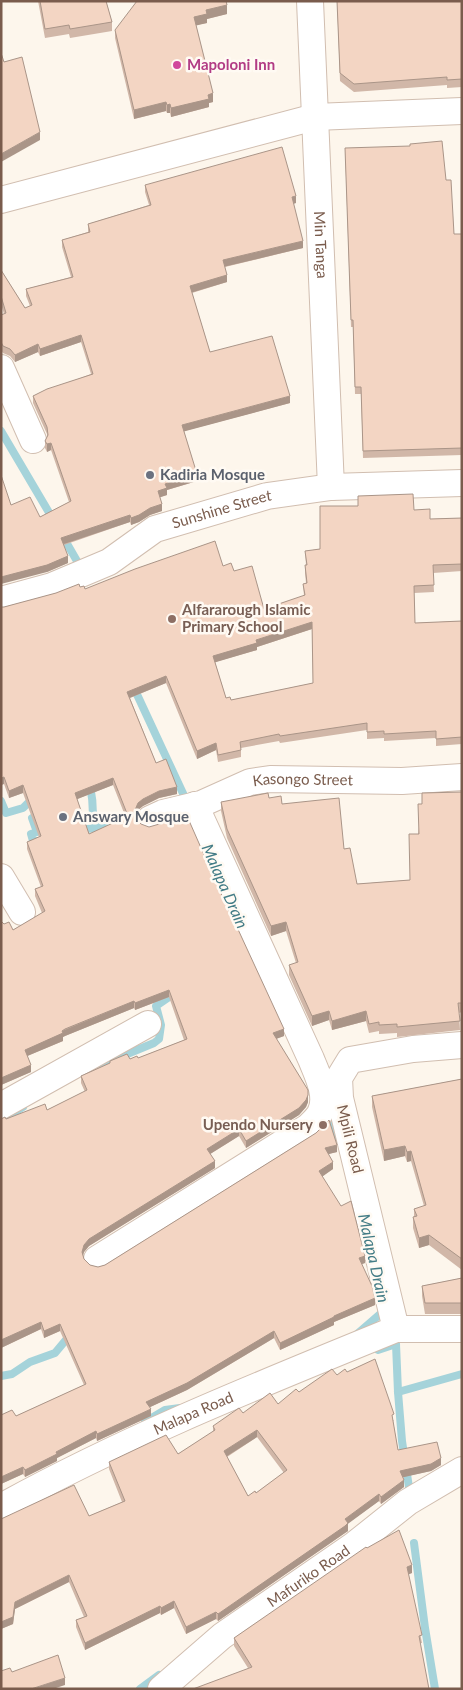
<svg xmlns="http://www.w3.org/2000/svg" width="463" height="1690" viewBox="0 0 463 1690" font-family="Lato,sans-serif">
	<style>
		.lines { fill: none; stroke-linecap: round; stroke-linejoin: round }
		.stream { stroke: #a5d3da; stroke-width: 8 }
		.street-casing { stroke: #d1beb0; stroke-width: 28 }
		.street { stroke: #fff; stroke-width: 26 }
		.wall { fill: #d1b7a8; fill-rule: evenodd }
		.shaded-wall { fill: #aa9588 }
		.building { fill: #f3d5c3; stroke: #aa9588; fill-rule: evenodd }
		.hotel-dot { fill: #d1479c; stroke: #fffaf3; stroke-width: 2 }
		.worship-dot { fill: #6b7280; stroke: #fffaf3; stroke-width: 2 }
		.education-dot { fill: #8d6e63; stroke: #fffaf3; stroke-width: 2 }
		.labels { text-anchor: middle; stroke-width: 5; stroke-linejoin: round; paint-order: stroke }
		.hotel-label { font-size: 15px; font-weight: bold; fill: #b23c85; stroke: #fffaf3; text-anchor: start }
		.street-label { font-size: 15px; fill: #7a5c4d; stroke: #fffaf3 }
		.worship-label { font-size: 15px; font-weight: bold; fill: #5b616d; stroke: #fffaf3; text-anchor: start }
		.education-label { font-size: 15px; font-weight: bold; fill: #785e54; stroke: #fffaf3; text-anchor: start }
		.water-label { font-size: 16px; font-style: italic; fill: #437c86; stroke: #fffaf3 }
	</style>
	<rect width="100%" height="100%" fill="#fdf6ec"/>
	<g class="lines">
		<!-- stream -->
		<g class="stream">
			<polyline points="1,431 54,521"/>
			<polyline points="62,535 81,568"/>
			<polyline points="134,688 187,802"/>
			<path d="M90 785C92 795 93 804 93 815 94 820 96 823 95 828"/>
			<polyline points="1,801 6,813 23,808 29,802 35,801"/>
			<polyline points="37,813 38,815 32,818 37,832 31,834 33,841 41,841"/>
			<polyline points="78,830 104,827 113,829"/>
			<polyline points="100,1064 120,1057 154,1043 159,1039 161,1025 156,1006 175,993"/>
			<polyline points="327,1113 337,1136"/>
			<polyline points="1,1121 23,1107"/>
			<polyline points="356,1335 386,1309"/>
			<polyline points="392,1343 396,1344 398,1392 402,1441 410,1494"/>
			<polyline points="378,1350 396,1344"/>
			<polyline points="1,1376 12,1374 30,1362 55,1353 70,1335"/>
			<polyline points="398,1392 462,1374"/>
			<polyline points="145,1422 165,1410 180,1408"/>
			<polyline points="414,1543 425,1628 435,1689"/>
			<polyline points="140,1689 159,1675"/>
		</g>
		<defs>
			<g id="street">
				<path id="s1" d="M310 1 331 487"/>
				<polyline points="1,200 315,117 462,111"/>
				<polyline points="1,368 33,440"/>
				<path id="s2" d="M1 600 52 586 109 562 155 529 267 496 331 487 462 483"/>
				<path id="s3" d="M150 819 163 813 201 804 250 782 270 779 402 781 462 777"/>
				<polyline points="1,877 22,912"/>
				<polyline points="1,1106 148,1024"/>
				<path d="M97 1259 308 1127C313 1122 319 1117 321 1111 328 1095 317 1074 311 1059L195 805"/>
				<polyline points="396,1329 340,1098 339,1078 350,1060 413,1049 462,1045"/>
				<path id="s4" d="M1 1507C126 1438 259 1385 391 1331L396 1329H462"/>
				<path id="s5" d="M161 1689 222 1636 354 1545 408 1502 462 1470"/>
			</g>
		</defs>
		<!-- street casing -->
		<use href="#street" class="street-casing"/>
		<!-- street -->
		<use href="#street" class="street"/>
	</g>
	<!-- wall -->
	<g class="wall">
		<polygon points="38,1 106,1 112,22 112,31 70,38 69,34 45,38"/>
		<polygon points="337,1 462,1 462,87 447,88 447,85 354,92 340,81"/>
		<polygon points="226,2 227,14 207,19 207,23 196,25 213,102 209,103 209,107 171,117 170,113 167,113 166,111 134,119 115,38 115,30"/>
		<polygon points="345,148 446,180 454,234 462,234 462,455 363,458 361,394 355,394 353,327 351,327"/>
		<polygon points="145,185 296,203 293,204 303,248 225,267 227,282 192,293 210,352 290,403 184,431 197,481 167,490 167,495 160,497 162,511 150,515 139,522 131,525 130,522 64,545 68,563 47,572 11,505 40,517 69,502 51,450 47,452 45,448 45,441 47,437 47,434 33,403 33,396 91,374 81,342 40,356 38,352 15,362 10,356 3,353 1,350 1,315 4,314 1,304 1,270 25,308 30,306 26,296 26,289 71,277 62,247 62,240 88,232 88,224 149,205 145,192"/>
		<path d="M414 510 430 519 462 518V571L433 573 434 592 414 593 415 623 462 621V744L436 746V738L384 741V738L367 739V730L280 743 279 741 241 748V757L218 762 216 750 197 759 166 683 130 698 156 763 177 794 159 798 143 806 138 810 136 815V818L284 1036 276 1039 308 1090V1102L306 1107 299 1115 246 1148 239 1136 210 1154 215 1168 89 1246 84 1252 83 1255 84 1259 90 1265 98 1267 105 1265 316 1133 337 1152 328 1154 333 1169 322 1176 365 1263 362 1264 375 1305 334 1322V1325L280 1350 274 1338 187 1390 150 1407 151 1416 97 1441 96 1438 57 1458V1461L25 1477 23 1474 1 1484V1415L16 1416 84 1385 60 1331 44 1338 41 1329 1 1348V1119H6L47 1110 85 1092 81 1083V1076L110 1063V1061L138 1058 184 1040 169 997 135 1010 134 1008 65 1036 63 1037V1041L27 1056 31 1072 1 1085V921L4 924 13 930 42 913 35 896V889L41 887 27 849V842L39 837 23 793 9 798 4 784 1 785 4 607 80 587 85 589 223 566 234 571 264 609 304 596 303 584 306 583 305 573V565H306L305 551 320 549ZM312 629 313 683 231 700 226 698 215 662 257 650V647ZM113 785 126 818 89 834 77 799Z"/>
		<polygon points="462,792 462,1012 459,1013 460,1030 397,1037 397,1033 379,1034 379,1031 369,1033 366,1021 332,1030 329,1020 312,1026 289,975 289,965 296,963 286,931 271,936 227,838 221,811 221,802 269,798 282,804 344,849 357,884 410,880 418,834 422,804"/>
		<polygon points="462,1079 462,1270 429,1245 419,1248 413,1228 413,1217 414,1217 414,1209 424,1206 411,1161 407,1162 405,1156 384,1161 372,1107 372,1096"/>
		<polygon points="462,1278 462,1314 425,1314 422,1296 422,1286"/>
		<path d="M347 1372 394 1421H393L398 1450 441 1465 431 1471 403 1477 404 1487 381 1504 379 1501 348 1523V1531L345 1533 218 1621 216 1619 186 1634 174 1608 161 1615 160 1613 85 1650 76 1627V1620L84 1617 69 1582 15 1609 13 1624 1 1629V1519L89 1516 122 1502 109 1469V1462L178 1454 213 1432V1426L243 1413 278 1404 299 1392 337 1375ZM257 1437 284 1473 256 1493 248 1496 227 1457Z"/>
		<polygon points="367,1548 412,1573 408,1574 422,1643 248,1668 234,1646 234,1638"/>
	</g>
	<!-- shaded-wall -->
	<g class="shaded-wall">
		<polygon points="227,5 227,14 207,19 207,23 194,26 194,17 206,10"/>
		<polygon points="213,93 213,102 209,103 209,107 171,117 171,108"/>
		<polygon points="166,102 166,111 134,119 134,110"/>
		<polygon points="170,104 170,113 167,113 167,105"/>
		<polygon points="40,132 40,140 1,162 1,154"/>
		<polygon points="296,196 296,203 292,204 292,197"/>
		<polygon points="303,241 303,248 223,267 223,260"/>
		<polygon points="227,275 227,282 190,293 190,286"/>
		<polygon points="81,335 81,342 40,356 40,349"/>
		<polygon points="38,344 38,352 15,362 15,355"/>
		<polygon points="290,396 290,403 182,432 182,425"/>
		<polygon points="51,443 51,450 47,452 47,444"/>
		<polygon points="197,474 197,481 167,490 167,495 158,498 158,491 165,484"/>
		<polygon points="162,504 162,511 150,515 139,522 131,525 131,518 150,508"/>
		<polygon points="130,515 130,522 61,545 61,538"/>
		<polygon points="68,556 68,563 47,572 1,584 1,577"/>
		<polygon points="312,622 312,629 257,647 257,650 213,663 213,656 256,640"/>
		<polygon points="166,676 166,683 127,699 127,692"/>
		<polygon points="216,743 216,750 197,759 197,751"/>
		<polygon points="4,777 4,784 1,785 1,778"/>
		<polygon points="113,778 113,785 75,800 75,793"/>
		<polygon points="23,785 23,793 9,798 9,791"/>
		<polygon points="177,787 177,794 159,798 143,806 138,810 135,817 135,810 138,803 143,799 159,791"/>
		<polygon points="286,922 286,931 271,936 271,926"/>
		<polygon points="169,990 169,997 135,1010 135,1003"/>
		<polygon points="134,1001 134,1008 65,1036 63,1037 63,1041 25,1057 25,1050 62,1031"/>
		<polygon points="329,1011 329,1020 312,1026 312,1016"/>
		<polygon points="366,1011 366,1021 332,1030 332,1021"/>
		<polygon points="284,1029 284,1036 273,1040 273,1033"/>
		<polygon points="31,1065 31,1072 1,1085 1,1078"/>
		<polygon points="308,1095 308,1102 306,1107 299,1115 246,1148 246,1141"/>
		<polygon points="239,1129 239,1136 207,1156 207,1149"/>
		<polygon points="337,1145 337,1152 325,1155 325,1148"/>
		<polygon points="405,1146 405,1156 384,1161 384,1150"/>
		<polygon points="411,1151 411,1161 407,1162 407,1152"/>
		<polygon points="215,1161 215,1168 89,1246 84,1252 82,1259 82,1252 84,1245 89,1239"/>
		<polygon points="333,1162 333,1169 319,1179 319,1171"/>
		<polygon points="429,1235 429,1245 419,1248 419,1238"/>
		<polygon points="365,1256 365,1263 359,1265 359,1258"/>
		<polygon points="375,1298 375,1305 334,1322 334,1325 280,1350 280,1343 334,1316"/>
		<polygon points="41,1322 41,1329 1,1348 1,1340"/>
		<polygon points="60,1324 60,1331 44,1338 44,1331"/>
		<polygon points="274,1331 274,1338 187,1390 146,1409 146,1402"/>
		<polygon points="151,1409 151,1416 97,1441 97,1434"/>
		<polygon points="257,1430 257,1437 224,1458 224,1451"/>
		<polygon points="96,1431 96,1438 57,1458 57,1461 25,1477 25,1470 56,1452"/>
		<polygon points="441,1458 441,1465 431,1471 400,1478 400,1471"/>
		<polygon points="23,1467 23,1474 1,1484 1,1477"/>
		<polygon points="404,1480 404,1487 381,1504 381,1497"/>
		<polygon points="379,1494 379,1501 345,1526 345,1519"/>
		<polygon points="348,1523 348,1531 345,1533 218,1621 218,1614"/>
		<polygon points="412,1565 412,1573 407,1575 407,1567"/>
		<polygon points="69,1575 69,1582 15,1609 13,1624 1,1629 1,1622 15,1602"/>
		<polygon points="174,1601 174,1608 161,1615 161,1608"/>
		<polygon points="160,1606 160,1613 85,1650 85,1643"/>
		<polygon points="216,1612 216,1619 186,1634 186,1627"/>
		<polygon points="65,1678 65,1685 53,1689 31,1689"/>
	</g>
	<!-- building -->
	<g class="building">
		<polygon points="40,1 106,1 112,22 70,29 69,25 45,29"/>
		<polygon points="137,1 226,1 227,5 206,10 207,14 194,17 213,93 208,95 209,99 171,108 170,104 167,105 166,102 134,110 115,30"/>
		<polygon points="337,1 462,1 462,79 447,80 447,77 354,84 340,73"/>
		<polygon points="1,53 4,62 22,57 40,132 1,154"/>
		<polygon points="442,141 446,180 451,180 454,234 462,234 462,448 363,451 361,387 355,387 353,320 351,320 345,148 410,146 410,144"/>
		<polygon points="282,147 296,196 292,197 303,241 223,260 227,275 190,286 210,352 272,336 290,396 182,425 197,474 165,484 167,488 158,491 162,504 150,508 139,515 131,518 130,515 61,538 68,556 47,565 1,577 1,475 11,505 30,497 40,517 71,501 51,443 47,444 45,441 48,435 47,427 33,396 47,389 93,374 81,335 40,349 38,344 15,355 10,349 3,346 1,342 1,315 6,313 1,296 1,270 25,308 32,305 26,289 73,277 62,240 90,232 88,224 151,205 145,185"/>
		<path d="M413 494 414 510 430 509V519L462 518V564L433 565 434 585 414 586 415 623 462 621V737L436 739V731L384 734V731L367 732V723L280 736 279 734 240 742 241 750 218 755 216 743 197 751 166 676 127 692 156 763 166 759 177 787 159 791 143 799 138 803 135 810 136 818 141 824 149 827 187 816 235 925H236L284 1029 273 1033 308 1090V1095L306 1100 299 1108 246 1141 239 1129 207 1149 215 1161 89 1239 84 1245 82 1252 84 1259 90 1265 98 1267 105 1265 316 1133 329 1120 337 1145 325 1148 333 1162 319 1171 341 1206 351 1201 365 1256 359 1258 372 1286 375 1298 334 1316V1317L280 1343 274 1331 187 1383 146 1402 151 1409 97 1434 96 1431 56 1452 57 1454 25 1470 23 1467 1 1477V1415L12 1410 16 1416 86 1384 60 1324 44 1331 41 1322 1 1340V1119L5 1117 6 1119 45 1104 47 1110 87 1090 81 1076 110 1063V1061L127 1054 130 1059 137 1056 138 1058 187 1039 169 990 135 1003 134 1001 65 1029 62 1031 63 1033 25 1050 31 1065 1 1078V921L4 924 9 922 13 930 45 911 35 889 43 886 27 842 41 836 23 785 9 791 4 777 1 778V607H4L56 593 79 584 80 587 84 586 85 589 135 569 215 541 223 566 231 563 234 571 252 566 264 609 305 595 303 584 307 583 305 565H307L305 551 320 549V506H358V496ZM312 622 313 683 231 700 230 697 226 698 213 656 257 643 256 640ZM113 778 128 816 89 834 75 793Z"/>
		<polygon points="462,792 462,1003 458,1003 460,1021 397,1027 397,1024 379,1025 379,1022 369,1024 366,1011 332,1021 329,1011 312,1016 289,965 298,962 286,922 271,926 227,829 221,802 268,793 269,798 281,796 282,804 339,798 344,849 350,848 357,884 410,880 409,834 419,834 418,804 422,804 422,793"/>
		<polygon points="462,1079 462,1259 429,1235 419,1238 413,1217 417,1216 414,1209 426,1205 411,1151 407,1152 405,1146 384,1150 372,1096"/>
		<polygon points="462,1278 462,1303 425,1303 422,1286"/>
		<path d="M375 1359 394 1414 392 1415 398 1450 437 1442 441 1458 431 1464 400 1471 404 1480 381 1497 379 1494 345 1519 348 1523 345 1526 218 1614 216 1612 186 1627 174 1601 161 1608 160 1606 85 1643 76 1620 87 1616 69 1575 15 1602 13 1617 1 1622V1519L74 1485 89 1516 125 1501 109 1462 166 1435 178 1454 215 1430 213 1426 239 1408 243 1413 270 1393 278 1404 296 1389 299 1392 332 1369 337 1375 345 1369 347 1372ZM257 1430 287 1470 256 1493 255 1491 248 1496 224 1451Z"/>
		<polygon points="399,1530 412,1565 407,1567 422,1635 419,1636 429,1689 193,1689 252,1667 234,1638 366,1547 367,1548"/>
		<polygon points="58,1655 65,1678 31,1689 1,1689 1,1671 10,1668 12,1672"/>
	</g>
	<!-- markers -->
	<circle class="hotel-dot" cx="177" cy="65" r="5"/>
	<g class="worship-dot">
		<circle cx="150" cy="475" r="5"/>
		<circle cx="63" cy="817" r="5"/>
	</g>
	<g class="education-dot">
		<circle cx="172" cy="619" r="5"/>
		<circle cx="323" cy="1125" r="5"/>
	</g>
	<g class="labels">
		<!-- hotel labels -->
		<g class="hotel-label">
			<text x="187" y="70">Mapoloni Inn</text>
		</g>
		<!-- street labels -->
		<g class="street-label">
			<text dy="5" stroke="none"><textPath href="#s1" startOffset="244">Min Tanga</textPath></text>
			<text dy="5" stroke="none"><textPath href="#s2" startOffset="241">Sunshine Street</textPath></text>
			<text dy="5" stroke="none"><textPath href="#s3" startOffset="160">Kasongo Street</textPath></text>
			<text transform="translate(350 1139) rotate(76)" y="5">Mpili Road</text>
			<text dy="5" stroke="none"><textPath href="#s4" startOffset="214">Malapa Road</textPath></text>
			<text dy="5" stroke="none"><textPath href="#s5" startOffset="186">Mafuriko Road</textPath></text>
		</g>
		<!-- worship labels -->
		<g class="worship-label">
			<text x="160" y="480">Kadiria Mosque</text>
			<text x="73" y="822">Answary Mosque</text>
		</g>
		<!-- education labels -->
		<g class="education-label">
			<text x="182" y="615">Alfararough Islamic<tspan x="182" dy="17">Primary School</tspan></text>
			<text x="313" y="1130" text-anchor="end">Upendo Nursery</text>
		</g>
		<!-- water labels -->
		<g class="water-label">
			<text transform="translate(225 886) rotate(66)" y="6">Malapa Drain</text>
			<text transform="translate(374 1258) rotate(77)" y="6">Malapa Drain</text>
		</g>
	</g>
	<!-- border -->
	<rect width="463" height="1690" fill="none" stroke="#7a5c4d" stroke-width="5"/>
</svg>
